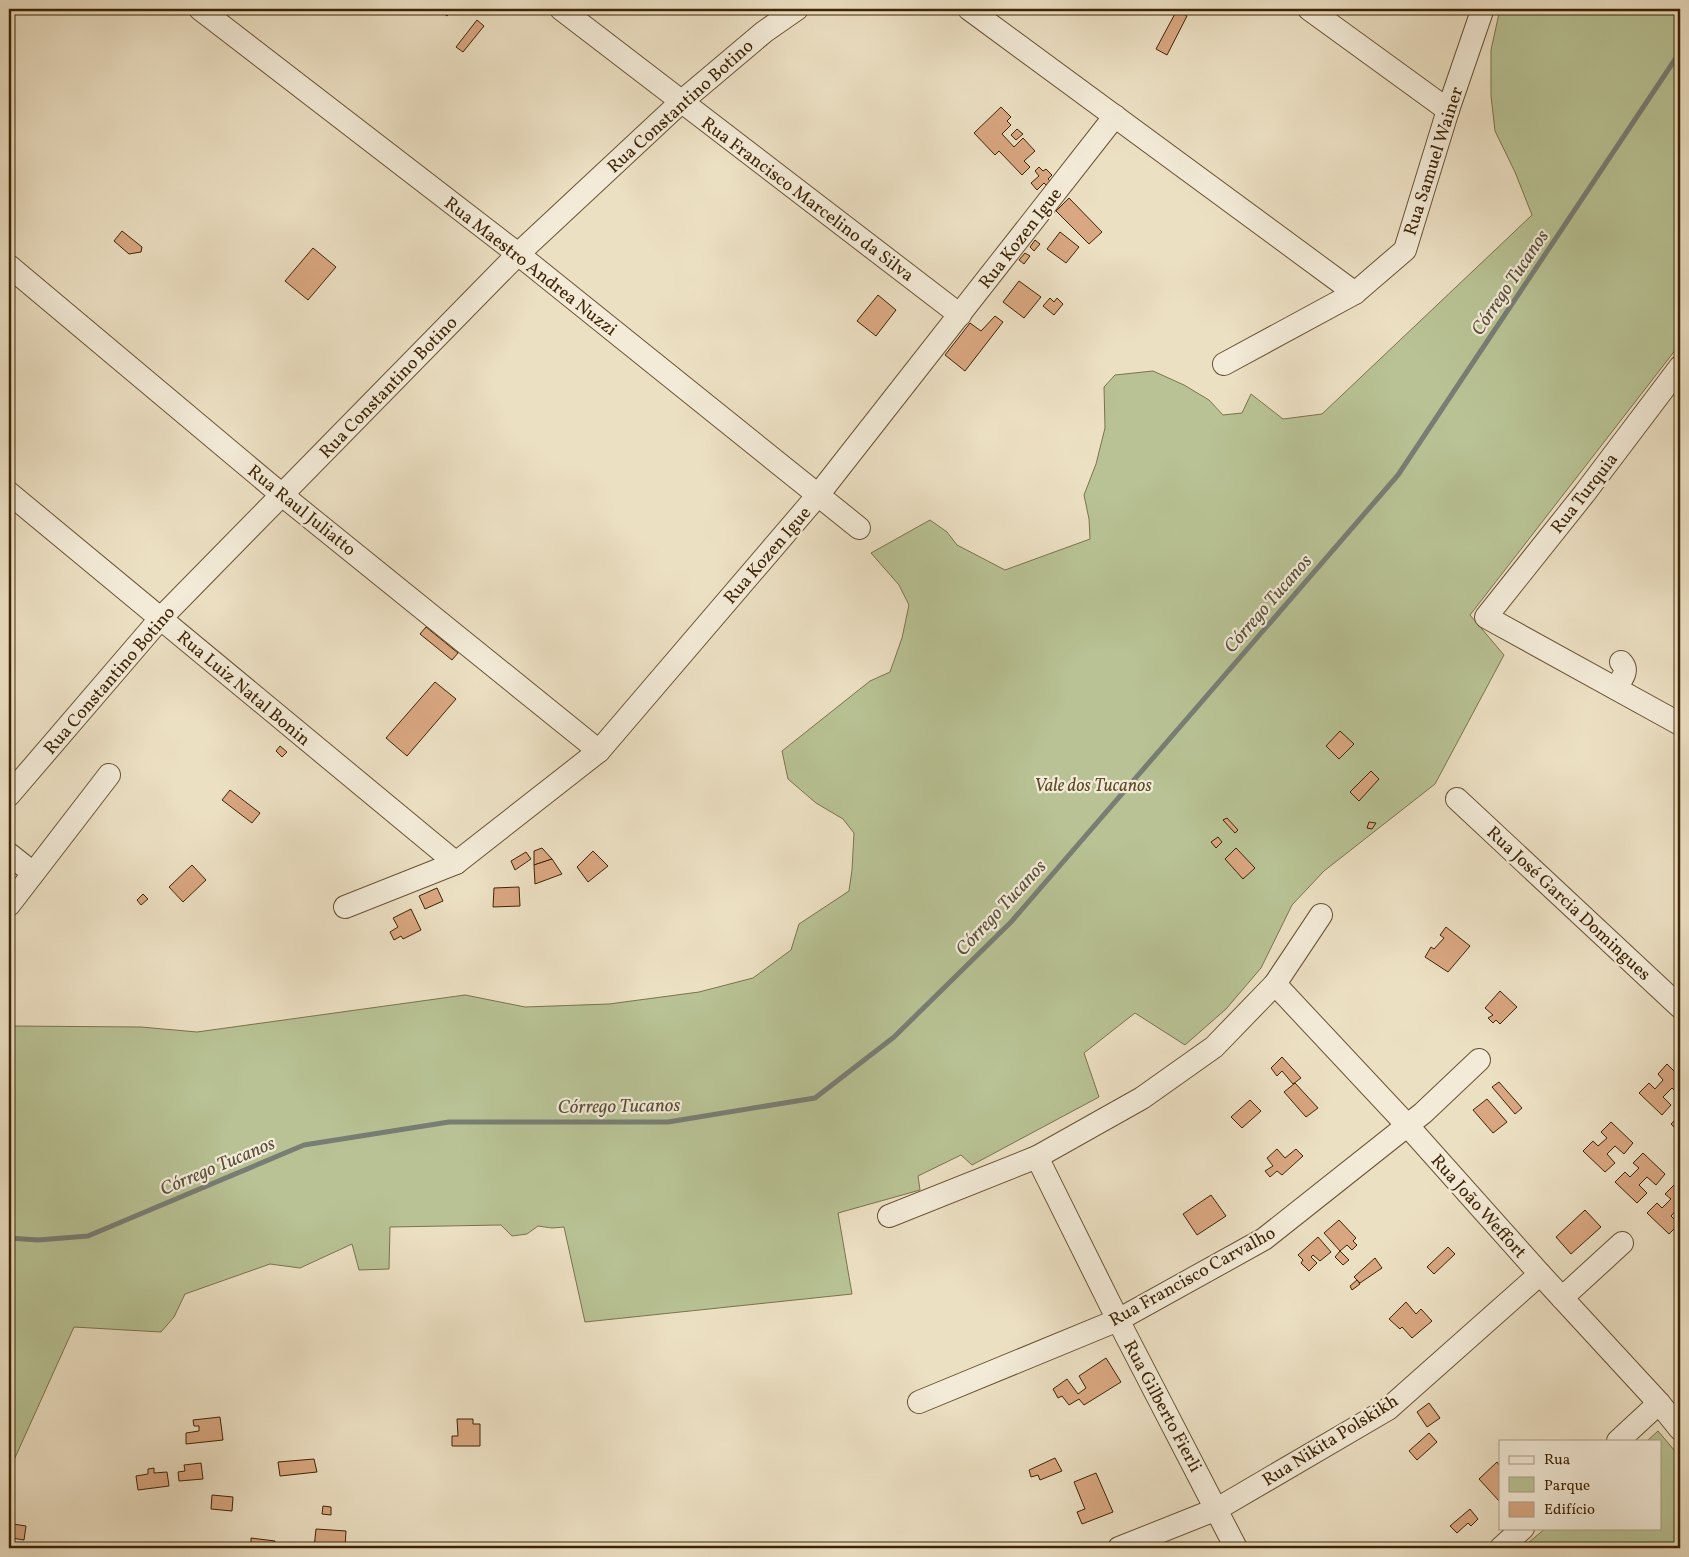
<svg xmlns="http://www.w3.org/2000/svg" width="1689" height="1557" viewBox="0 0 1689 1557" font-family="Vollkorn,serif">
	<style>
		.green { fill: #b8c294; stroke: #7b734c }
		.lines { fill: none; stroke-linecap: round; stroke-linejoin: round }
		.stream { stroke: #787e74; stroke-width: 5 }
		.building { fill: #d9a781; stroke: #3e2404 }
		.minor-casing { stroke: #6a5334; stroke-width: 24 }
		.minor { stroke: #f3ebd8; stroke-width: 22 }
		.labels { text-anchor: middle; stroke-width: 4.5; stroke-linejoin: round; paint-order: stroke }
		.street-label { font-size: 18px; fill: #3e2404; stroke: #f3ebd8 }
		.park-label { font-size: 18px; font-style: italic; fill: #5c4c28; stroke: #f3ebd8 }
		.water-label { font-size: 19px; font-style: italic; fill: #5b513c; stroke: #f3ebd8 }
	</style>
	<rect width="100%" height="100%" fill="#ece0c3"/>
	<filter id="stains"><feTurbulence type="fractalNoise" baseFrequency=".004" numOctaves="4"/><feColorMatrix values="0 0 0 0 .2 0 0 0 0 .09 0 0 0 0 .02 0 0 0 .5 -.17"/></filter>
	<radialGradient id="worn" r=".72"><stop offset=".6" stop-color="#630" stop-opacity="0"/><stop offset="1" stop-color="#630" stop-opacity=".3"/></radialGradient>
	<!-- green -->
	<g class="green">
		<polygon points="1500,9 1680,9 1680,344 1470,615 1504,655 1435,784 1324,871 1292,905 1261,968 1226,1009 1185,1045 1135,1013 1084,1053 1099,1097 972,1165 961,1155 918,1176 920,1190 838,1213 852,1294 585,1322 564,1227 552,1228 538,1226 527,1234 512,1236 501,1225 390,1227 389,1269 359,1270 352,1244 300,1268 270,1264 185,1294 174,1317 161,1332 74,1327 9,1471 9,1026 141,1027 197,1032 465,995 525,1007 609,1004 699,992 753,978 791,950 799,924 849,891 852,870 854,833 843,819 816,803 788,779 782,751 870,681 890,672 902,638 909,605 899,585 871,553 930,520 947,532 957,545 1005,570 1090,539 1089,519 1084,495 1096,464 1105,428 1104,387 1115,375 1153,371 1184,385 1209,400 1223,415 1242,413 1251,394 1283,419 1322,414 1532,215 1515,172 1495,131 1491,96 1491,50"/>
		<polygon points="1658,1431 1680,1457 1680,1548 1522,1548 1546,1528 1660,1528 1660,1441 1647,1441"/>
	</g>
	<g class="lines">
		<!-- stream -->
		<polyline class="stream" points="9,1238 38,1240 88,1236 304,1145 449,1122 668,1122 815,1098 894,1037 1011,922 1398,475 1680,52"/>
	</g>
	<!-- building -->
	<g class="building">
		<polygon points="438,9 452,9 447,16"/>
		<polygon points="1177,10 1187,16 1167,55 1156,49"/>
		<polygon points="477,20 484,26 463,52 456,47"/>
		<polygon points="1001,107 1011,117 1007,121 1011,125 1002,134 1014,147 1023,138 1035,151 1024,161 1030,167 1022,175 999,151 995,155 974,133"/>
		<polygon points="1017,129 1023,134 1016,140 1011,135"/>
		<polygon points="1039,167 1043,171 1046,169 1052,175 1048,179 1053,184 1049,188 1044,183 1037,190 1031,183 1039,176 1035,171"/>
		<polygon points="1069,198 1102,232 1089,244 1056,211"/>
		<polygon points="122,231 142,247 141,252 129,254 114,241"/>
		<polygon points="1060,232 1079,247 1066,263 1047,249"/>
		<polygon points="1035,240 1040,244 1034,251 1030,247"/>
		<polygon points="313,248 336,267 308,300 285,281"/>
		<polygon points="1025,253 1030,256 1024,264 1019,260"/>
		<polygon points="1019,281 1041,297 1024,318 1003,302"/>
		<polygon points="878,295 896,310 876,336 857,321"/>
		<polygon points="1050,298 1054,302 1057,298 1063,304 1054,315 1043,306"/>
		<polygon points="995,316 1003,322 965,371 945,355 970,323 981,331"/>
		<polygon points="426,627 458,653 452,660 420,634"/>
		<polygon points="435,682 456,699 407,756 386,738"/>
		<polygon points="1340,731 1354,744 1339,759 1326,746"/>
		<polygon points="280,746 287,752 282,757 276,751"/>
		<polygon points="1371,771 1379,779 1359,801 1350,792"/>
		<polygon points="230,790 260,813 252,823 222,800"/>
		<polygon points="1227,818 1238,830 1235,833 1223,820"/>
		<polygon points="1369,822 1376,823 1372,829 1367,828"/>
		<polygon points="1218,837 1222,842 1216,848 1211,842"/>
		<polygon points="542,848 552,859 534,865 534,851"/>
		<polygon points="1236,848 1255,868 1243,879 1225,859"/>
		<polygon points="593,851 608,866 588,882 577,867"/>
		<polygon points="526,852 531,859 515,870 511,861"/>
		<polygon points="552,859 562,874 535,884 534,865"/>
		<polygon points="192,865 206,880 183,902 169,887"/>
		<polygon points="519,887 520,906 493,907 494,888"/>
		<polygon points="437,888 443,901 425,909 419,896"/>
		<polygon points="143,894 148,899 141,905 137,900"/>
		<polygon points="411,909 421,930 403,939 401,936 394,940 390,932 398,927 393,918"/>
		<polygon points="1446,927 1470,946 1448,972 1425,957 1431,947 1434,949 1444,938 1440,935"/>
		<polygon points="1500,991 1517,1007 1500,1024 1496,1020 1493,1023 1488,1018 1493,1015 1485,1008"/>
		<polygon points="1282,1057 1301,1078 1293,1084 1282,1071 1277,1076 1271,1068"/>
		<polygon points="1667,1064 1680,1077 1680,1096 1672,1088 1663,1097 1671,1105 1662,1115 1639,1093 1649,1083 1655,1089 1663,1080 1658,1074"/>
		<polygon points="1499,1082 1522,1108 1515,1114 1492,1087"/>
		<polygon points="1295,1083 1318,1108 1306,1117 1284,1092"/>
		<polygon points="1487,1099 1507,1122 1493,1133 1473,1110"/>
		<polygon points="1250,1100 1261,1111 1242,1128 1231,1117"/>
		<polygon points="1680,1115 1680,1133 1671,1124"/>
		<polygon points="1611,1122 1633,1143 1624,1154 1615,1146 1607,1154 1615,1163 1605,1172 1583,1151 1593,1141 1598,1146 1607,1138 1601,1132"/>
		<polygon points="1277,1149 1285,1158 1296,1149 1303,1156 1282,1175 1277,1171 1270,1177 1265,1171 1273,1166 1267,1158"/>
		<polygon points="1643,1153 1665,1174 1656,1185 1647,1177 1639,1185 1647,1193 1637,1203 1615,1182 1625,1172 1630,1177 1639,1168 1633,1163"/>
		<polygon points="1675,1184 1680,1189 1680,1208 1679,1207 1671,1216 1679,1224 1669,1234 1647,1213 1657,1203 1662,1208 1671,1199 1665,1194"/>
		<polygon points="1211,1195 1226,1216 1197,1235 1183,1214"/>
		<polygon points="1585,1210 1601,1227 1571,1254 1556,1237"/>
		<polygon points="1339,1220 1356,1238 1353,1241 1357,1245 1352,1250 1347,1245 1340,1251 1324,1233"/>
		<polygon points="1318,1237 1331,1252 1320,1261 1313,1255 1311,1257 1317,1263 1309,1271 1301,1263 1303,1260 1298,1255"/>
		<polygon points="1448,1247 1455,1254 1434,1274 1427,1267"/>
		<polygon points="1340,1251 1349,1260 1343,1265 1335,1257"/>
		<polygon points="1375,1258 1382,1268 1360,1283 1354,1277"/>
		<polygon points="1357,1280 1360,1284 1352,1290 1350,1286"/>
		<polygon points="1406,1302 1416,1314 1421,1309 1432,1321 1412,1338 1402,1327 1400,1329 1389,1319"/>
		<polygon points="1106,1358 1121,1382 1084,1405 1079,1399 1069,1405 1062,1396 1058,1398 1053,1389 1067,1379 1078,1394 1086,1388 1079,1376"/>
		<polygon points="1429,1403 1440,1418 1427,1427 1417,1412"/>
		<polygon points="220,1417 223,1440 186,1444 186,1433 199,1431 199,1426 194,1426 193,1420"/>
		<polygon points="457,1419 473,1419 473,1424 480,1424 480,1446 452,1446 452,1436 458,1436"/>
		<polygon points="1429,1433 1437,1442 1417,1460 1409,1451"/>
		<polygon points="1055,1458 1062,1471 1040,1480 1038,1475 1031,1477 1029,1470"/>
		<polygon points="314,1459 317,1472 280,1476 278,1462"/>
		<polygon points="1497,1462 1500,1466 1500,1502 1479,1479"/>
		<polygon points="201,1463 203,1479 179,1481 178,1472 185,1471 184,1465"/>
		<polygon points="154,1468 154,1473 167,1472 169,1486 138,1490 136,1476 148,1474 148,1469"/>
		<polygon points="1096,1473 1113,1512 1082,1524 1077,1512 1085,1509 1074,1482"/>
		<polygon points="212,1495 233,1497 232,1511 211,1509"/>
		<polygon points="323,1506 331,1507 331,1515 322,1514"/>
		<polygon points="1470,1509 1478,1519 1471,1526 1468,1523 1457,1533 1450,1526"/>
		<polygon points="13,1524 26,1526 24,1540 12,1538"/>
		<polygon points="316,1529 346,1531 345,1547 327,1546 327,1548 314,1548"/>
		<polygon points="251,1538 275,1541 274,1548 251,1548"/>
	</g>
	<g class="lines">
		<defs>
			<g id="minor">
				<polyline points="200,9 518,254 859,528"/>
				<polyline points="561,9 960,315"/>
				<polyline points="969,9 1355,293"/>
				<polyline points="1309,9 1448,110"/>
				<polyline points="9,266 282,495 599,751"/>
				<polyline points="1224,364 1355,293 1405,250 1448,110 1482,11"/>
				<polyline points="1680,367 1584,494 1486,617 1680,724"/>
				<polyline points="9,493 456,863"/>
				<path d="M1615 688C1621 680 1630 671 1621 662"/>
				<polyline points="9,795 160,619 518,254 681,102 764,32 797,9"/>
				<polyline points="1457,799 1680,1007"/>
				<polyline points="9,854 33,873"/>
				<polyline points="9,905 109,775"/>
				<polyline points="345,907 456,863 599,751 818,495 1115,116"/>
				<polyline points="1275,984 1407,1125 1540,1274 1659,1403 1680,1429"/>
				<polyline points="1037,1157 1118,1320 1236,1548"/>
				<polyline points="889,1216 1037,1157 1142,1098 1214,1047 1275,984 1321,915"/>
				<polyline points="1562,1298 1622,1243"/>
				<polyline points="919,1402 1118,1320 1264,1239 1423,1113 1479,1060"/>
				<polyline points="1618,1441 1659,1403"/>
				<polyline points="1119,1548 1217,1509 1388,1409 1540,1274"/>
				<polyline points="1501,1548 1523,1528"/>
			</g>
		</defs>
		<!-- minor casing -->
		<use href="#minor" class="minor-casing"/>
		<!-- minor -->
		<use href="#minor" class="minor"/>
	</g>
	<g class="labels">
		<!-- street labels -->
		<g class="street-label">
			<text transform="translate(680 106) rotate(-42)" y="6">Rua Constantino Botino</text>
			<text transform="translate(1433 161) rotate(-72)" y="6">Rua Samuel Wainer</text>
			<text transform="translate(808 199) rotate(37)" y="6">Rua Francisco Marcelino da Silva</text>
			<text transform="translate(1020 238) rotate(-52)" y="6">Rua Kozen Igue</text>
			<text transform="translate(531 266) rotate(38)" y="6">Rua Maestro Andrea Nuzzi</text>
			<text transform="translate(388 387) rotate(-46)" y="6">Rua Constantino Botino</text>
			<text transform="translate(1584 493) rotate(-52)" y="6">Rua Turquia</text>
			<text transform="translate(302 510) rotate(39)" y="6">Rua Raul Juliatto</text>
			<text transform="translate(767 555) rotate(-49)" y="6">Rua Kozen Igue</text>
			<text transform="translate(109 680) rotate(-49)" y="6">Rua Constantino Botino</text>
			<text transform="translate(244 688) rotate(40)" y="6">Rua Luiz Natal Bonin</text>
			<text transform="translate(1569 903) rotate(43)" y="6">Rua José Garcia Domingues</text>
			<text transform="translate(1479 1206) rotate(48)" y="6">Rua João Weffort</text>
			<text transform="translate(1192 1276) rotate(-29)" y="6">Rua Francisco Carvalho</text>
			<text transform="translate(1163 1406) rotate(62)" y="6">Rua Gilberto Fierli</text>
			<text transform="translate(1330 1440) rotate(-32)" y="6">Rua Nikita Polskikh</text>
		</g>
		<!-- park labels -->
		<g class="park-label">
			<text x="1093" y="791">Vale dos Tucanos</text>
		</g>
		<!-- water labels -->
		<g class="water-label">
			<text transform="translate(1509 282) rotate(-56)" y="7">Córrego Tucanos</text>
			<text transform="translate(1267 603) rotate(-49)" y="7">Córrego Tucanos</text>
			<text transform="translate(1000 907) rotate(-47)" y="7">Córrego Tucanos</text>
			<text transform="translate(619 1105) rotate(-1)" y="7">Córrego Tucanos</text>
			<text transform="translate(217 1165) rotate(-23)" y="7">Córrego Tucanos</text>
		</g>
	</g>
	<!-- margin -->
	<rect width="1689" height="1557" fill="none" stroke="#ece0c3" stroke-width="30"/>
	<rect x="10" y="10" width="1669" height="1537" fill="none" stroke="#3e2404" stroke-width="2.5"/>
	<rect x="15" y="15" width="1659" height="1527" fill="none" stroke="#3e2404"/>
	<!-- legend -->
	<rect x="1499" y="1440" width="162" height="90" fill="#f3ebd8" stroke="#ab9b83"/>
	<rect x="1509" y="1456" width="25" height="8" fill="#f3ebd8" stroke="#ab9b83"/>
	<text x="1544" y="1464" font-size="15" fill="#3e2404">Rua</text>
	<rect x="1509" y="1477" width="25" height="15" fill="#b8c294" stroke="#ab9b83"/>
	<text x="1544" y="1490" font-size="15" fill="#3e2404">Parque</text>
	<rect x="1509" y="1502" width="25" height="15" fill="#d9a781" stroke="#ab9b83"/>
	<text x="1544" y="1514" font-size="15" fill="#3e2404">Edifício</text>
	<rect width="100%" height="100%" filter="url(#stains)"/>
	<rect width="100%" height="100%" fill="url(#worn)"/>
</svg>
